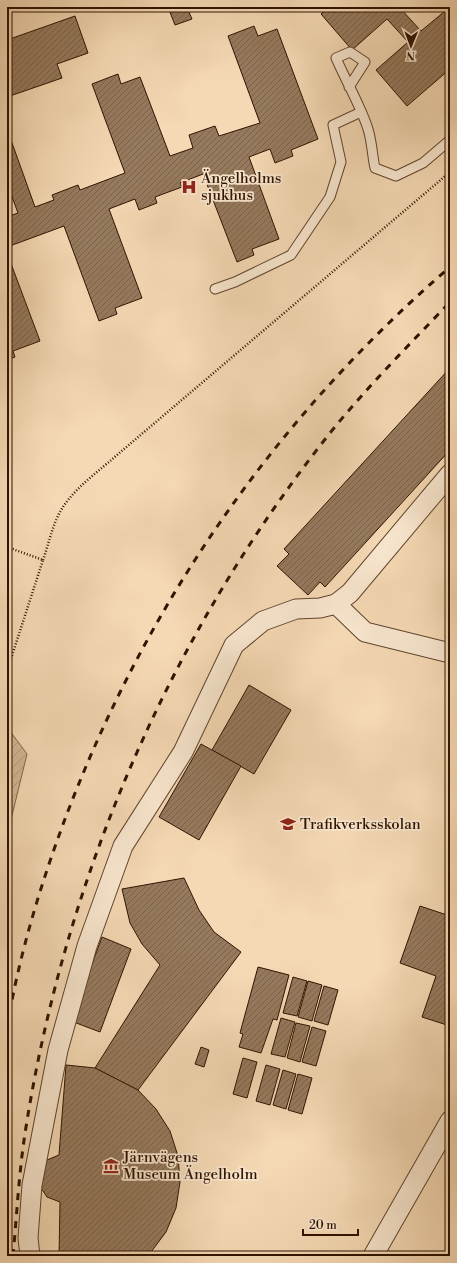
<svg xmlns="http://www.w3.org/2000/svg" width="457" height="1263" viewBox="0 0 457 1263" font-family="'Libre Bodoni',serif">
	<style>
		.garden { fill: url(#garden-furrows); stroke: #81654a }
		.building { fill: url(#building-hatch); stroke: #2f1300 }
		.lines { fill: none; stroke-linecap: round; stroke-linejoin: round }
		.lane-casing { stroke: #60442d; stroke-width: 11 }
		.street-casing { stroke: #60442d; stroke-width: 21 }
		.path { stroke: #2f1300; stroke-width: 2.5; stroke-dasharray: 1 2; stroke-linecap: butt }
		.lane { stroke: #f8e6ce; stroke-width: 9 }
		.street { stroke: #f8e6ce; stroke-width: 19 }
		.rail { stroke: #2f1300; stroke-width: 3; stroke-dasharray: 7 7; stroke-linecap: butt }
		.labels { text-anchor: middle; stroke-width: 3.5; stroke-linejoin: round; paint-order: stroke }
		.poi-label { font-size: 15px; fill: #2f1300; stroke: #f8e6ce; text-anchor: start }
	</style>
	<defs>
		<pattern id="garden-furrows" width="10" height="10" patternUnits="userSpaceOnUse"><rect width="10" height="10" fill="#d3b795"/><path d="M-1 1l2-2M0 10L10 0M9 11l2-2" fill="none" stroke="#b59c7f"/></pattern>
		<pattern id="building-hatch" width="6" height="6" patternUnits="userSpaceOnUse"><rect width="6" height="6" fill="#967a5e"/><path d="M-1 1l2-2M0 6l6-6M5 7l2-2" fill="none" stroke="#7b634b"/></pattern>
	</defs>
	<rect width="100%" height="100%" fill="#f5d9b4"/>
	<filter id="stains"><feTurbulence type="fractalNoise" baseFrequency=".005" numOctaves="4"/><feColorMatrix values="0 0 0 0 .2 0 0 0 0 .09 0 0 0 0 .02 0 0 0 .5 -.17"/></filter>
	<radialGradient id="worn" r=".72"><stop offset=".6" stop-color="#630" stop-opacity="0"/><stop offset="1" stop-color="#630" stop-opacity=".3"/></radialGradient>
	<!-- garden -->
	<polygon class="garden" points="7,727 27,754 7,836"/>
	<!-- building -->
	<g class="building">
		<polygon points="168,7 196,7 188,10 192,19 175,25"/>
		<polygon points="329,7 401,7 400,8 421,31 450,7 450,69 407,106 376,70 408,42 387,19 352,50 321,14"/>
		<polygon points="75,16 88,53 57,64 62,78 7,97 7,40"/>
		<polygon points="254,26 258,36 277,29 318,139 291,150 293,156 275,163 270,149 249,157 279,239 252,249 254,255 237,262 203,174 180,183 182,187 155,197 157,203 139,210 135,199 109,209 142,298 115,308 117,314 99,321 64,226 7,247 7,217 18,213 7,183 7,129 35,207 54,200 52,195 78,185 80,190 125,173 92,84 118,74 121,84 140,77 170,156 193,148 189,135 215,126 219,136 260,123 228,36"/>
		<polygon points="7,253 40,341 13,351 15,357 7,360"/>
		<polygon points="450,368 450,450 325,587 320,582 308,595 277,566 289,554 284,549"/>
		<polygon points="249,685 291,710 254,774 212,750"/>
		<polygon points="201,744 241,766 199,840 159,817"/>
		<polygon points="184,878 199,910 214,932 241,952 138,1090 95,1068 160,965 142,944 130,923 122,889"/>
		<polygon points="420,906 450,916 450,1026 422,1017 436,976 400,963"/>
		<polygon points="102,937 131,949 100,1032 71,1021"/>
		<polygon points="258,967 289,975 277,1020 273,1019 261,1053 239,1047 243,1034 240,1033"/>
		<polygon points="293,977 307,981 297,1016 283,1013"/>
		<polygon points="308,981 322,985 312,1021 298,1017"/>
		<polygon points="324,986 338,990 328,1025 314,1021"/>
		<polygon points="281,1018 295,1022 285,1057 271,1054"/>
		<polygon points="296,1023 310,1026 300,1062 287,1058"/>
		<polygon points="312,1027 326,1031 316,1066 302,1062"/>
		<polygon points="201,1047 209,1050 204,1067 195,1064"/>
		<polygon points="243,1058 257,1062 247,1098 233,1094"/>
		<polygon points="66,1065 95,1068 138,1090 156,1109 170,1131 178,1156 180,1182 176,1208 166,1232 148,1256 59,1256 60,1202 47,1197 39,1185 39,1172 47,1160 59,1155"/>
		<polygon points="266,1065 280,1069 270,1105 256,1101"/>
		<polygon points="283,1070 296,1074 286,1109 273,1105"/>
		<polygon points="298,1074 312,1078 302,1114 288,1110"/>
	</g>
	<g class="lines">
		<defs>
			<g id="lane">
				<path d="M349 87 365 62 350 52 336 58C346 81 359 103 367 126 372 139 372 155 375 168L396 176 423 163 450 140"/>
				<polyline points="215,289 235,282 291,255 330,197 341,162 333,125 361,112"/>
			</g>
			<g id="street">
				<polyline points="336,604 365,632 450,653"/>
				<polyline points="30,1256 28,1238 32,1185 58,1050 87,946 123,846 183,752 234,645 263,621 296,609 320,608 336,604 350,593 450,474"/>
				<polyline points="373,1256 450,1121"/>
			</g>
		</defs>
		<!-- lane casing -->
		<use href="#lane" class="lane-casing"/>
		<!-- street casing -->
		<use href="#street" class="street-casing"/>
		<!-- path -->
		<g class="path">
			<polyline points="7,547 43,560 7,671"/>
			<path d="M43 560C49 543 53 522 63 507 76 487 99 471 117 455L450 172"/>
		</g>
		<!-- lane -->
		<use href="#lane" class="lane"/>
		<!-- street -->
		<use href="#street" class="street"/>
		<!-- rail -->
		<g class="rail">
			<path d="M7 1027C19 956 40 886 65 819 146 604 276 417 450 267"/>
			<path d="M13 1256C17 1213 19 1170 26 1127 66 875 171 633 330 433 367 387 409 345 450 302"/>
		</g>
	</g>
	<!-- icons -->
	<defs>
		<symbol id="hospital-bare" viewBox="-9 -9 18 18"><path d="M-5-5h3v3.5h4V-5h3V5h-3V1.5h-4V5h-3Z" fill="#8f2418" stroke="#f8e6ce" stroke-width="2.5" paint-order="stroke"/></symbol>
		<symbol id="university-bare" viewBox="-9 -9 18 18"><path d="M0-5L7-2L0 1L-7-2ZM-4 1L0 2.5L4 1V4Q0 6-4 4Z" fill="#8f2418" stroke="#f8e6ce" stroke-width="2.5" paint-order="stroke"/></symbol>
		<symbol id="museum-bare" viewBox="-9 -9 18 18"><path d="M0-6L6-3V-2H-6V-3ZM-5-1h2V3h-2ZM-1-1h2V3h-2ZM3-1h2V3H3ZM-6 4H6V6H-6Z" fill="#8f2418" stroke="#f8e6ce" stroke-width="2.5" paint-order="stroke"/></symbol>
	</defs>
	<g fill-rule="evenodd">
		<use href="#hospital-bare" x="178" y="176" width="22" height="22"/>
		<use href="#university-bare" x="277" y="813" width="22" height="22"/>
		<use href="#museum-bare" x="100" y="1155" width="22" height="22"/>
	</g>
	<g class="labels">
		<!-- poi labels -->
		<g class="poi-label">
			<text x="201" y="183">Ängelholms<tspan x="201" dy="17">sjukhus</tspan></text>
			<text x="300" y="829">Trafikverksskolan</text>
			<text x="123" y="1162">Järnvägens<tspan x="123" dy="17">Museum Ängelholm</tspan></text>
		</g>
	</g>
	<!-- margin -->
	<rect width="457" height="1263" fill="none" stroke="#f5d9b4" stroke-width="24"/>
	<rect x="8" y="8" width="441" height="1247" fill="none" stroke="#2f1300" stroke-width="2"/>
	<rect x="12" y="12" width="433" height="1239" fill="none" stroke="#2f1300"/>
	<!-- north arrow -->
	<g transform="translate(411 46) rotate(181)" stroke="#f8e6ce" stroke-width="3" paint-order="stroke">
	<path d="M0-3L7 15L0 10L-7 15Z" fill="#2f1300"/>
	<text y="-6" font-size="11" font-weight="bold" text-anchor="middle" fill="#2f1300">N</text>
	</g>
	<!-- scale -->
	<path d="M303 1229v6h55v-6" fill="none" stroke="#2f1300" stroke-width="2"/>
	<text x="309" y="1229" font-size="12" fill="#2f1300" stroke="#f8e6ce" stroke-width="3" paint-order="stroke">20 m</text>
	<rect width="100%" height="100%" filter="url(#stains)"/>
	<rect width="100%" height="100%" fill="url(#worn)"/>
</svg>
